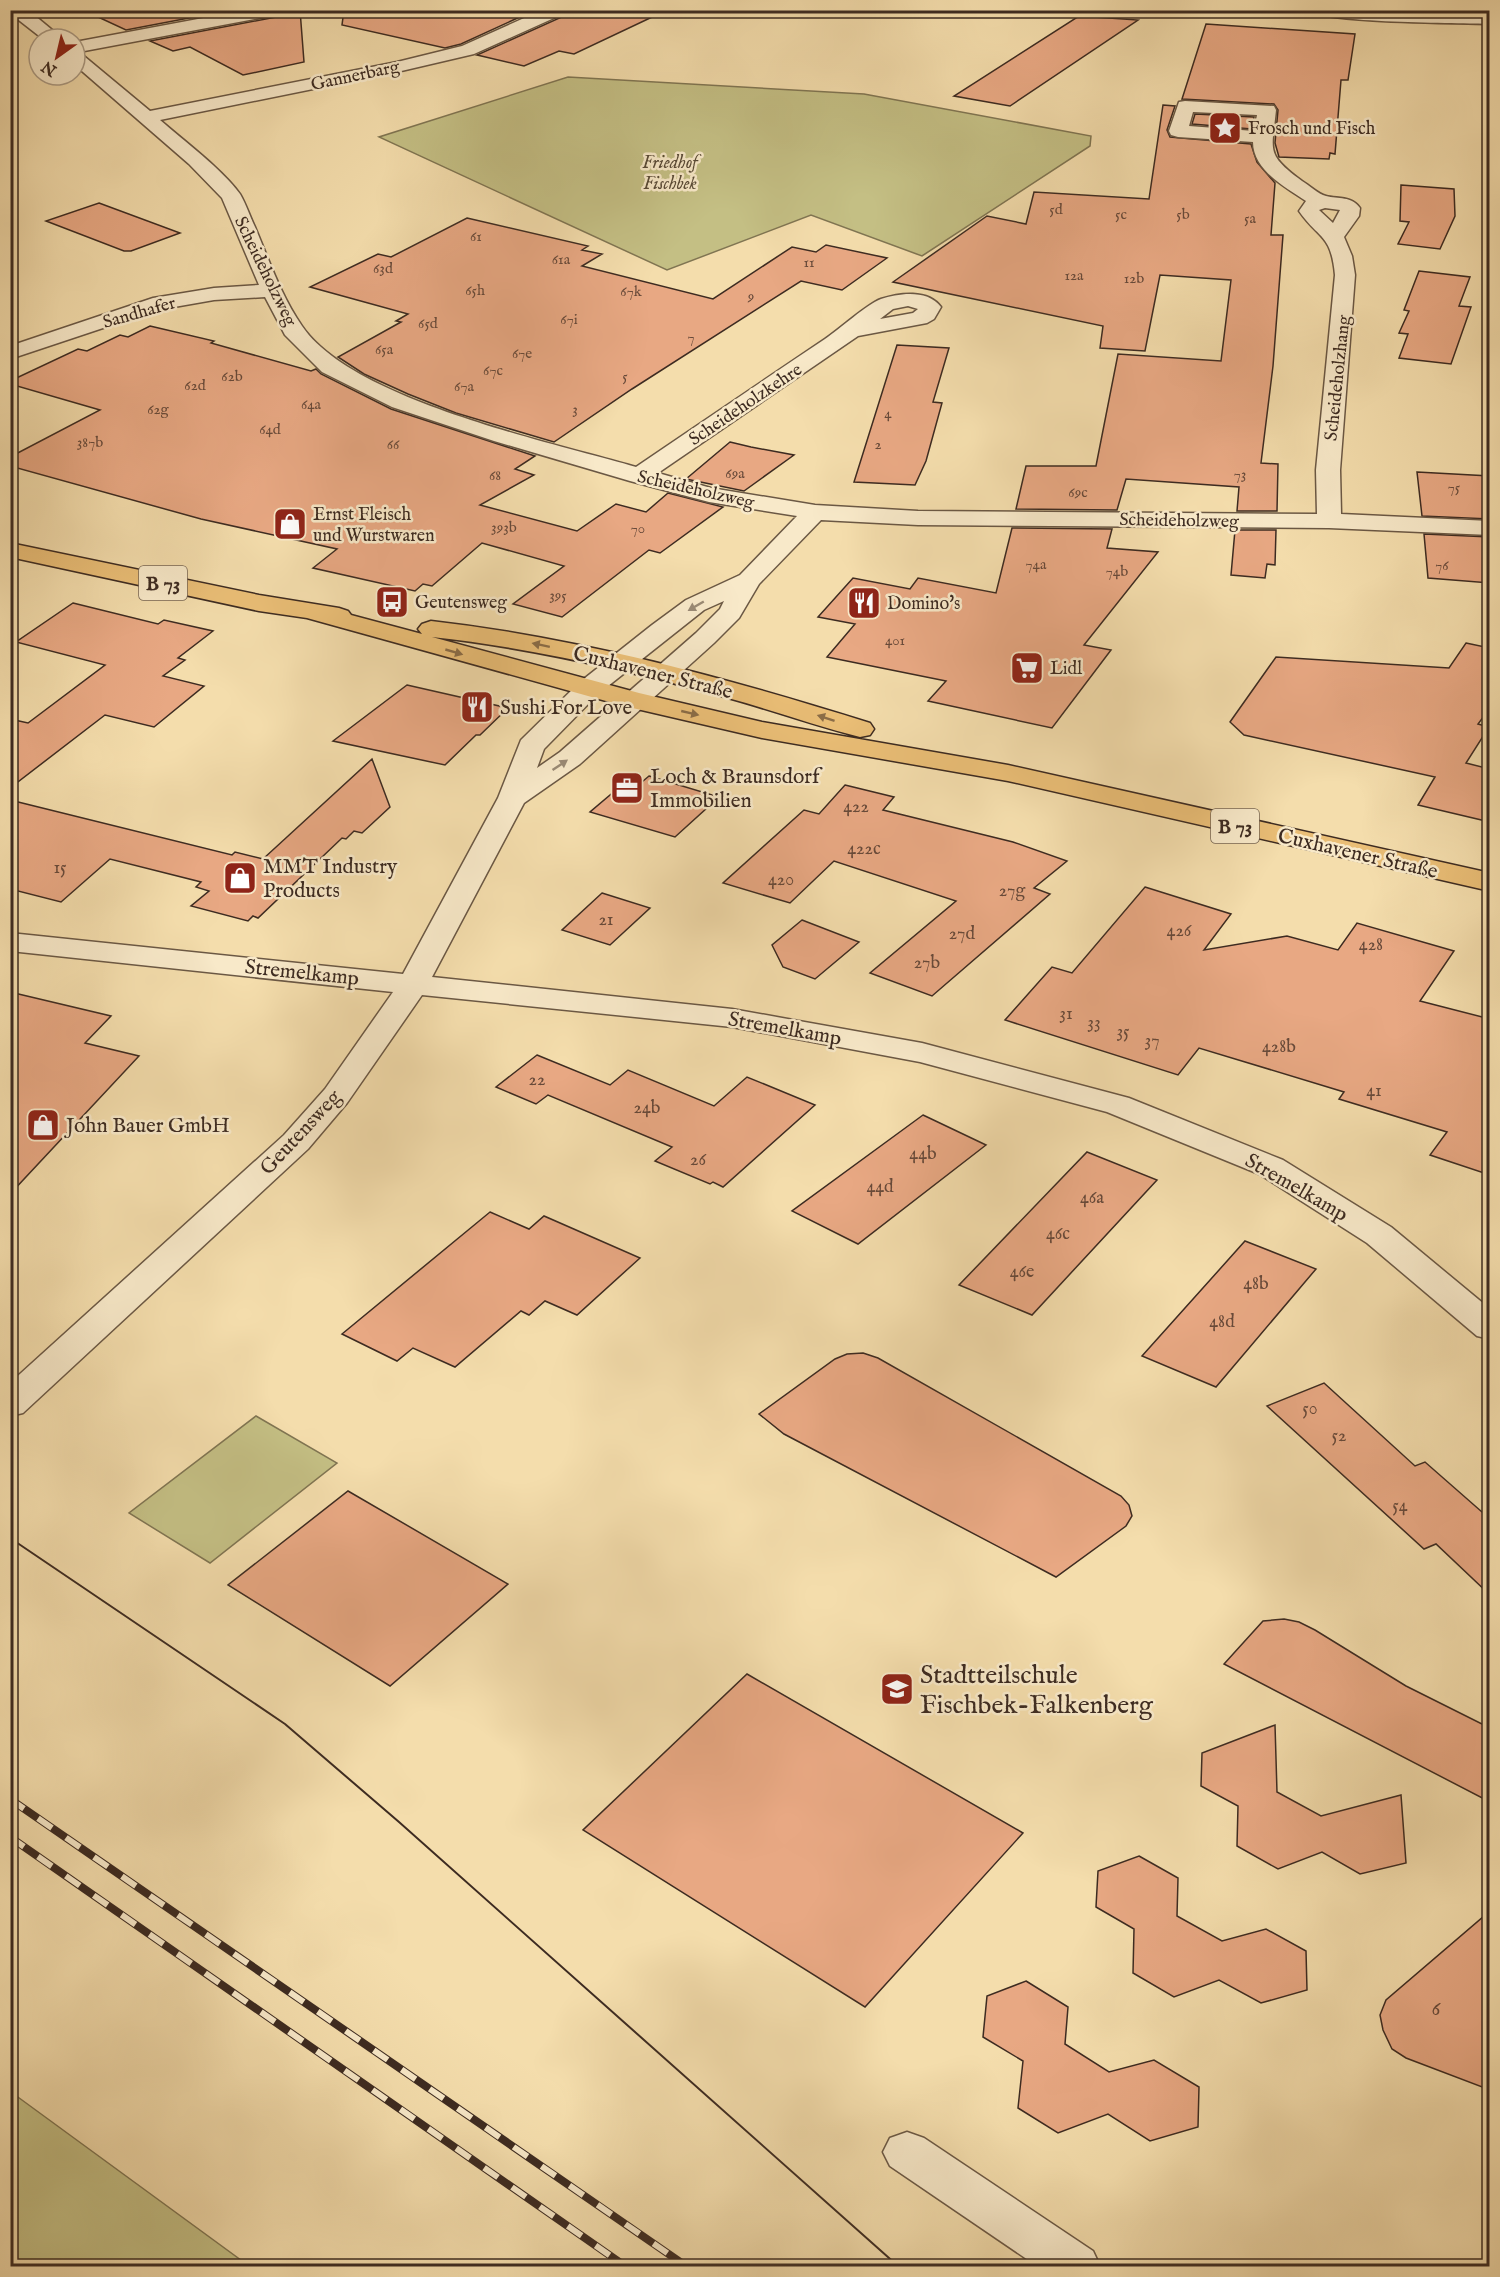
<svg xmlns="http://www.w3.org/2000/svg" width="1500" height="2277" viewBox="0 0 1500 2277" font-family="'IM FELL English',serif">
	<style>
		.green { fill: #c4bf84; stroke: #807552; stroke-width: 1.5 }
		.building { fill: #e8a883; stroke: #3d2b21; stroke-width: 1.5 }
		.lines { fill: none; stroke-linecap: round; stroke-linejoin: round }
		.minor-casing { stroke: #6b5844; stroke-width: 3 }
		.primary-casing { stroke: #3d2b21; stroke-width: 3 }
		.minor { fill: #f8e9c9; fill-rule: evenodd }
		.primary { fill: #eabe76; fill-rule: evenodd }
		.tram { stroke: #3d2b21; stroke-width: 2 }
		.rail-casing { stroke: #3d2b21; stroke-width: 8 }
		.rail { stroke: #f8e9c9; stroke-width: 6; stroke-dasharray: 17; stroke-linecap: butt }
		.oneway { fill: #9a8a75 }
		.oneway2 { fill: #8b6d47 }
		.labels { text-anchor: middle; stroke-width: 5; stroke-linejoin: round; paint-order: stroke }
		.far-number-label { font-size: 15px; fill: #684a3a }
		.far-street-label { font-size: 18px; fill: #3d2b21; stroke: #f8e9c9 }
		.far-poi-label { font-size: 18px; fill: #3d2b21; stroke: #f8e9c9; text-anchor: start }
		.far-park-label { font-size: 18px; font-style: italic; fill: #584935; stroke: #f8e9c9 }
		.number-label { font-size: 18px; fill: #684a3a }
		.shield { fill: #f8e9c9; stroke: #756453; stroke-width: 1.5 }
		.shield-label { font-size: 20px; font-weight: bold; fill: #3d2b21 }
		.street-label { font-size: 21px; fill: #3d2b21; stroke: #f8e9c9 }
		.poi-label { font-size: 21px; fill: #3d2b21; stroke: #f8e9c9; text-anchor: start }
		.near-number-label { font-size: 21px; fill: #684a3a }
		.near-poi-label { font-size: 26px; fill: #3d2b21; stroke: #f8e9c9; text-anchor: start }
	</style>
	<rect width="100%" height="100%" fill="#f4ddac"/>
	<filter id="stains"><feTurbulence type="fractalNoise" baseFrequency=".00333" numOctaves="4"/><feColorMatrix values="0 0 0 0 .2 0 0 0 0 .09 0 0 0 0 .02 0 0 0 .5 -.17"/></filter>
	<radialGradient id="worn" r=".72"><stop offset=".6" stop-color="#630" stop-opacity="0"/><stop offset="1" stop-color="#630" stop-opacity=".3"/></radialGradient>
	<!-- green -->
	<g class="green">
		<polygon points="568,77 864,94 1091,136 1090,146 922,256 811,215 667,270 379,137"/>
		<polygon points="256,1416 337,1463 210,1563 129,1513"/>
		<polygon points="11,2092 249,2266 11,2266"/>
	</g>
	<!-- building -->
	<g class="building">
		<polygon points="83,10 231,10 126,30"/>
		<polygon points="286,10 300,10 304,62 243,75 190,47 173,51 150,41 276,17"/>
		<polygon points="344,10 535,10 461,44 445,48 342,25"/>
		<polygon points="567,10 667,10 574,54 559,51 524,66 477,55 564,16"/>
		<polygon points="1079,16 1138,20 1010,106 954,96"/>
		<polygon points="1206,24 1355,34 1348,80 1341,80 1335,154 1330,153 1329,159 1279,157 1275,143 1278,110 1274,104 1182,99"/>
		<polygon points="1163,105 1175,106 1167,130 1170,137 1251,144 1257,162 1275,183 1271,235 1283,235 1273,366 1261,463 1278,464 1277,511 1237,511 1239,487 1126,479 1117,510 1016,509 1026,466 1096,466 1118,354 1221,361 1231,280 1160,275 1145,351 1100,348 1103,326 893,282 987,216 1026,224 1034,192 1149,199"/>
		<polygon points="1195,114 1254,117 1252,129 1192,124"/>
		<polygon points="1401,185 1454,189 1455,216 1440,249 1398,244 1409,222 1400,221"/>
		<polygon points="99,203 180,233 131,251 124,251 46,221"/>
		<polygon points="467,218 588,246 582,250 602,254 582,266 713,299 792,247 816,252 826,245 887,258 842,290 801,281 632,389 554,442 456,413 408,394 364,374 338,357 401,322 396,321 408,314 310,287 378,254 391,257"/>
		<polygon points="1419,271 1470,277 1459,306 1471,307 1451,364 1399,358 1408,334 1399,333 1409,311 1404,310"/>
		<polygon points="150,326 214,341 211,343 311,371 316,369 321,374 391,409 535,456 515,469 534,475 480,505 577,531 616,504 646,512 668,493 723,507 660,553 649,550 562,617 513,604 564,566 482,543 432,586 423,584 415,591 313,568 337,549 201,519 10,466 10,457 100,410 10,384 10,381 78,349 87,351 120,335 128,337"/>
		<polygon points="897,345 949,348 933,402 942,403 926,461 915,485 854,482"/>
		<polygon points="730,442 751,447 794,455 744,491 686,479"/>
		<polygon points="1417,472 1490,476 1490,519 1422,516"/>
		<polygon points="1012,528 1112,529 1107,548 1158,552 1084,645 1111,650 1052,728 928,701 946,681 827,657 855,624 818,617 853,578 910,589 918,578 996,593"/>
		<polygon points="1235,530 1276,530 1275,565 1267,564 1265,578 1231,575"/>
		<polygon points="1424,534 1490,537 1490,583 1428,578"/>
		<polygon points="73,603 158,624 164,620 213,631 178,658 185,660 163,676 204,686 154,727 105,715 10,788 10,719 28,723 105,665 16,642"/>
		<polygon points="1466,643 1490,648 1490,708 1478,724 1489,727 1466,763 1490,769 1490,822 1418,805 1435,777 1244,735 1230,722 1276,657 1449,668"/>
		<polygon points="407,685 508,708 480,735 476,735 445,765 333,741"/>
		<polygon points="372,759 390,807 362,833 354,831 346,839 342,838 258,918 253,916 248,921 191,906 209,891 196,887 201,882 110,859 61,902 10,889 10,800 232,855 235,852 263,859"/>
		<polygon points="649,776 719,797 675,837 590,812 623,784 636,787"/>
		<polygon points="845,785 894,797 883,810 1013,842 1067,861 1034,888 1050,894 932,996 870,973 956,901 834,861 790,903 723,883 804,810 819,814"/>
		<polygon points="1145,887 1231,914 1204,950 1287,936 1338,950 1357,923 1454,951 1420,1001 1490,1019 1490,1175 1430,1155 1447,1132 1339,1099 1344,1092 1199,1048 1178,1075 1005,1020 1052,967 1072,973"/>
		<polygon points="602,893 650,908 610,945 562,930"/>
		<polygon points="802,920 859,942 815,979 783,967 772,945"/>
		<polygon points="10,992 111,1016 85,1043 139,1056 10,1194"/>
		<polygon points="537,1055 610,1085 628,1070 714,1106 747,1077 815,1105 723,1187 713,1182 710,1184 655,1161 672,1147 548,1095 536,1104 496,1087"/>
		<polygon points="923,1115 986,1145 858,1244 792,1211"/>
		<polygon points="1087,1152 1157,1180 1032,1315 959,1285"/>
		<polygon points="490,1212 529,1229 544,1216 640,1258 577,1315 545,1301 529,1315 521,1311 455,1367 413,1348 397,1361 342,1334"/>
		<polygon points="1245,1241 1316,1269 1216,1387 1142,1356"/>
		<polygon points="863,1353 878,1358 1121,1496 1129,1505 1132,1516 1126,1526 1056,1577 784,1434 759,1414 835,1359 847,1354"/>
		<polygon points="1324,1383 1415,1466 1425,1462 1490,1519 1490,1595 1436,1544 1424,1549 1267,1406"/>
		<polygon points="348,1491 508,1584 390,1686 228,1585"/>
		<polygon points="1284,1619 1299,1622 1315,1630 1406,1686 1490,1728 1490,1802 1224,1664 1263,1621"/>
		<polygon points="747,1674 1023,1833 865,2007 583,1830"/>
		<polygon points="1275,1725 1277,1792 1321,1816 1401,1795 1406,1863 1360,1874 1322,1852 1278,1869 1237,1846 1238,1806 1201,1786 1202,1753"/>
		<polygon points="1139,1856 1178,1878 1177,1916 1222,1941 1266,1929 1306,1951 1307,1990 1261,2003 1219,1980 1174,1997 1133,1973 1134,1929 1096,1907 1098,1871"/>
		<polygon points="1490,1911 1490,2090 1406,2058 1392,2049 1383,2030 1380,2015 1386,2000"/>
		<polygon points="1026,1981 1068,2007 1065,2044 1109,2072 1154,2060 1199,2087 1198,2127 1150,2141 1108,2114 1058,2133 1018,2108 1023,2061 983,2037 987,1996"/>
	</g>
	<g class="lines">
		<defs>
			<g id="minor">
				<polygon points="10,10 28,10 63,39 43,39 11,14"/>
				<path d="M246 10H284L276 15 79 52 150 111 397 62 462 46 542 10H565L563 14 474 54 397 72 160 120C183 140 223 170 240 194 246 204 250 217 255 227 269 260 281 296 302 326 352 400 550 442 636 467 699 424 762 381 825 339 840 329 867 304 881 299 899 293 928 289 941 307L934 319 927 323 858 336 658 473 711 488 815 505 918 511 1317 514 1316 470 1335 275C1331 233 1319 240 1299 211L1306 201C1285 187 1253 170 1253 142L1178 137 1171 135 1169 131 1179 102 1185 101 1274 106 1276 110C1272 151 1265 154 1302 181 1309 185 1318 194 1326 196 1338 199 1352 196 1360 208L1359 216 1344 237 1352 256 1355 275 1340 470 1341 514 1490 521V535L1329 528 918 525 821 520 759 584 739 618 714 643 580 764 524 803 432 977 732 1009 922 1043 1129 1098 1283 1160 1391 1227 1490 1309V1339L1477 1336 1367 1243 1259 1174 1107 1112 920 1062 732 1027 422 995 347 1103 308 1149 23 1413 10 1416V1383L284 1135 325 1089 393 992 10 951V933L403 974 498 798 521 740 580 682 652 625 686 600 740 575 797 516 709 502 630 481 494 441 392 407 322 372 285 335 265 297 214 300 157 310 10 359V346L153 298 214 288 259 285 222 198 189 164 75 65V42ZM1193 112 1257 115 1254 131 1189 126ZM1325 208 1340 210 1333 223 1319 210ZM908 306 918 309 913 313 880 319 893 309ZM724 601 720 609 696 633 560 752 537 768 544 749 598 694 704 610Z"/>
				<path d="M1308 10 1490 14V24C1463 23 1319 23 1308 10Z"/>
				<polygon points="907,2132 924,2138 1093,2251 1100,2266 1037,2266 890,2166 883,2152 890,2138"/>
			</g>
			<path id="primary" d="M10 543 259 595 339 608 348 611 351 615 422 634 418 629 422 624 431 621C581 638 726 678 870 723L874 729 870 735 860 737C816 726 772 710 728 698 631 671 533 648 432 637L639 693 762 722 1008 765 1490 873V891L1008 781 762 738 624 706 307 618 259 611 10 557Z"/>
		</defs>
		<!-- minor casing -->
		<use href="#minor" class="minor-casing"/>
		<!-- primary casing -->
		<use href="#primary" class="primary-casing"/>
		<!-- minor -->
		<use href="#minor" class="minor"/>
		<!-- primary -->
		<use href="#primary" class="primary"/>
		<!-- tram -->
		<polyline class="tram" points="10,1538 285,1724 399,1822 898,2266"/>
		<defs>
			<g id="rail">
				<polyline points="10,1799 686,2266"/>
				<polyline points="10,1837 625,2266"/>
			</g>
		</defs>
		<!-- rail casing -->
		<use href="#rail" class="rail-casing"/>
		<!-- rail -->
		<use href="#rail" class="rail"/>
	</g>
	<!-- one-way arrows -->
	<defs><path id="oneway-solid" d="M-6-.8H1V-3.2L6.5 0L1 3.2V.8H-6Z" transform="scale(1.5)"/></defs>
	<g class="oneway">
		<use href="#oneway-solid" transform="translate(696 606) rotate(150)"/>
		<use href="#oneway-solid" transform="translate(560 765) rotate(-34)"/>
	</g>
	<g class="oneway2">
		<use href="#oneway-solid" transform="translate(541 645) rotate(-168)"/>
		<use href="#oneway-solid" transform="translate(454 652) rotate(16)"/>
		<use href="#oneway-solid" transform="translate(690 713) rotate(13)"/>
		<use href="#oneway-solid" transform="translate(826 718) rotate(-162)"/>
	</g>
	<!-- icons -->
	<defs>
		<symbol id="sight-square" viewBox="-11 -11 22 22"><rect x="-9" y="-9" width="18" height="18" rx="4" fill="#8f2418" stroke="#f8e9c9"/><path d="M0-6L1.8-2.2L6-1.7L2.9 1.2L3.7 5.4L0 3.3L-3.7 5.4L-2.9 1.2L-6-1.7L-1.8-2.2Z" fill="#fff"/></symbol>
		<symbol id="shop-square" viewBox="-11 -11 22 22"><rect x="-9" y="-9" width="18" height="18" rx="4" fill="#8f2418" stroke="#f8e9c9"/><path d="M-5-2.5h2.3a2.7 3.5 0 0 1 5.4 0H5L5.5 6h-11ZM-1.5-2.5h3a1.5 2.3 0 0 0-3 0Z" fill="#fff"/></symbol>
		<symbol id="bus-square" viewBox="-11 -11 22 22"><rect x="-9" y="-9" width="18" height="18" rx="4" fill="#8f2418" stroke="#f8e9c9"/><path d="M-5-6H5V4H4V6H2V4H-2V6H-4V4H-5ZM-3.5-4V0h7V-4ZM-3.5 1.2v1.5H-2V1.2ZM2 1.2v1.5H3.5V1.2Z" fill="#fff"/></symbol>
		<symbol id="restaurant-square" viewBox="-11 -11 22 22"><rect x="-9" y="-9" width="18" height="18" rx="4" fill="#8f2418" stroke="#f8e9c9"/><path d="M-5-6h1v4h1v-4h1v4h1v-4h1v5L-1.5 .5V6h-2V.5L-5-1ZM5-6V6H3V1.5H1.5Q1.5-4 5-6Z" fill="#fff"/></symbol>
		<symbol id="supermarket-square" viewBox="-11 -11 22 22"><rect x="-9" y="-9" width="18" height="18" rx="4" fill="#8f2418" stroke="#f8e9c9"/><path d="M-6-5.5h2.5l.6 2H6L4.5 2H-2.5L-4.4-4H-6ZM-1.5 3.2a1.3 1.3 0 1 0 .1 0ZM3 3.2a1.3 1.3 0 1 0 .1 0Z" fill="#fff"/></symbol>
		<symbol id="office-square" viewBox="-11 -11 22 22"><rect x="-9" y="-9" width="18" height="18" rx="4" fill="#8f2418" stroke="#f8e9c9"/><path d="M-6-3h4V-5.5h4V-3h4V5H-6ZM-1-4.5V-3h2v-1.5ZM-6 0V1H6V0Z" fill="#fff"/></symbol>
		<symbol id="school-square" viewBox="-11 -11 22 22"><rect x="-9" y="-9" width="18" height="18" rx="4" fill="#8f2418" stroke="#f8e9c9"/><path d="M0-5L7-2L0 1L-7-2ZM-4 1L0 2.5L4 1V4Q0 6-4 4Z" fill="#fff"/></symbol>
	</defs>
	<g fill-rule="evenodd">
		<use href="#sight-square" x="1206" y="109" width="38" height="38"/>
		<use href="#shop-square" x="271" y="505" width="38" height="38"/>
		<use href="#bus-square" x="373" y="583" width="38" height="38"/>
		<use href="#restaurant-square" x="845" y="584" width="38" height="38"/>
		<use href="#supermarket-square" x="1008" y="649" width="38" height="38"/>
		<use href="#restaurant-square" x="458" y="688" width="38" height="38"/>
		<use href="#office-square" x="608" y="769" width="38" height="38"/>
		<use href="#shop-square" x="221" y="859" width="38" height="38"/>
		<use href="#shop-square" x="24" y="1106" width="38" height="38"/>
		<use href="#school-square" x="878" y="1670" width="38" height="38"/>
	</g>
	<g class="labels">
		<!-- far-number labels -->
		<g class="far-number-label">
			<text x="1056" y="214">5d</text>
			<text x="1121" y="219">5c</text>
			<text x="1183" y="219">5b</text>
			<text x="1250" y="223">5a</text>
			<text x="476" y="241">61</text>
			<text x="561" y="264">61a</text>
			<text x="809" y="267">11</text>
			<text x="383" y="273">63d</text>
			<text x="1074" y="280">12a</text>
			<text x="1134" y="283">12b</text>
			<text x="475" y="295">65h</text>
			<text x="631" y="296">67k</text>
			<text x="751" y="301">9</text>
			<text x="569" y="324">67i</text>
			<text x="428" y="328">65d</text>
			<text x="691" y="342">7</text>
			<text x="384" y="354">65a</text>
			<text x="522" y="358">67e</text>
			<text x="493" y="375">67c</text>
			<text x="232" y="381">62b</text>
			<text x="625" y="381">5</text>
			<text x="195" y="390">62d</text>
			<text x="464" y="391">67a</text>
			<text x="311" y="409">64a</text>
			<text x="158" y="414">62g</text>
			<text x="575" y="414">3</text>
			<text x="888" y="418">4</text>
			<text x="270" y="434">64d</text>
			<text x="90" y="447">387b</text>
			<text x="393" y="449">66</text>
			<text x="878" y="449">2</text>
			<text x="735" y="478">69a</text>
			<text x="1240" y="479">73</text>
			<text x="495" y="480">68</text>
			<text x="1454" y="492">75</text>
			<text x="1078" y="497">69c</text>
			<text x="504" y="532">393b</text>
			<text x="638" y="533">70</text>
			<text x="1036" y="569">74a</text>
			<text x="1442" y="570">76</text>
			<text x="1117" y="576">74b</text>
			<text x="558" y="600">395</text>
			<text x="895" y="645">401</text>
		</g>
		<!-- far-street labels -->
		<g class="far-street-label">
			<text transform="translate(355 75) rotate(-12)" y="6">Gannerbarg</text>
			<text transform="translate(266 271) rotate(64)" y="6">Scheideholzweg</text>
			<text transform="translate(139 312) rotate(-16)" y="6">Sandhafer</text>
			<text transform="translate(1337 378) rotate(-84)" y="6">Scheideholzhang</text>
			<text transform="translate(745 404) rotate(-34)" y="6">Scheideholzkehre</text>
			<text transform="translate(696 489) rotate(13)" y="6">Scheideholzweg</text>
			<text transform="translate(1179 520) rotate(1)" y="6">Scheideholzweg</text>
		</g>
		<!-- far-poi labels -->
		<g class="far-poi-label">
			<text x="1248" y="134">Frosch und Fisch</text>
			<text x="313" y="520">Ernst Fleisch<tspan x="313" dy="21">und Wurstwaren</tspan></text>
			<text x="415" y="608">Geutensweg</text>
			<text x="887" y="609">Domino's</text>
			<text x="1050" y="674">Lidl</text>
		</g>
		<!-- far-park labels -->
		<g class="far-park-label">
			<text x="670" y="168">Friedhof<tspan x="670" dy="21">Fischbek</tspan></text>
		</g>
		<!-- number labels -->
		<g class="number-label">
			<text x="856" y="812">422</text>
			<text x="864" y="854">422c</text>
			<text x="60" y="873">15</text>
			<text x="781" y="885">420</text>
			<text x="1012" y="896">27g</text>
			<text x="606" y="925">21</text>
			<text x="1179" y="936">426</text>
			<text x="962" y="939">27d</text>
			<text x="1371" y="950">428</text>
			<text x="927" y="968">27b</text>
			<text x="1066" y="1019">31</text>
			<text x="1094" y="1028">33</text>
			<text x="1123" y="1037">35</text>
			<text x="1152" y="1046">37</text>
			<text x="1279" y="1052">428b</text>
			<text x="537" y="1085">22</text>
			<text x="1374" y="1096">41</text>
			<text x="647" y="1113">24b</text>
			<text x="923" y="1159">44b</text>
			<text x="698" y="1165">26</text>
			<text x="880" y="1192">44d</text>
			<text x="1092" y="1203">46a</text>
			<text x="1058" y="1239">46c</text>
			<text x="1022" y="1277">46e</text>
			<text x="1256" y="1289">48b</text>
			<text x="1222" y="1327">48d</text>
			<text x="1310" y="1414">50</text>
			<text x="1339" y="1441">52</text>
			<text x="1400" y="1511">54</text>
		</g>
		<!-- shield labels -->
		<g class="shield">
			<rect x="139" y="566" width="48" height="34" rx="4.5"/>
			<rect x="1211" y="809" width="48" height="34" rx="4.5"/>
		</g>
		<g class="shield-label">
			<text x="163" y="590">B 73</text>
			<text x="1235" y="833">B 73</text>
		</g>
		<!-- street labels -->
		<g class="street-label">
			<text transform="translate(653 672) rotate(14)" y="7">Cuxhavener Straße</text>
			<text transform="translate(1358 853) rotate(13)" y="7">Cuxhavener Straße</text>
			<text transform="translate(302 972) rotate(6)" y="7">Stremelkamp</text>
			<text transform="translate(785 1028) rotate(10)" y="7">Stremelkamp</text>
			<text transform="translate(300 1132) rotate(-47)" y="7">Geutensweg</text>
			<text transform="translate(1297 1187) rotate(30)" y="7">Stremelkamp</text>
		</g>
		<!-- poi labels -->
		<g class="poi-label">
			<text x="500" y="714">Sushi For Love</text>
			<text x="650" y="783">Loch &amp; Braunsdorf<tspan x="650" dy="24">Immobilien</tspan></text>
			<text x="263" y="873">MMT Industry<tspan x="263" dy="24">Products</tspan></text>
			<text x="66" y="1132">John Bauer GmbH</text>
		</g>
		<!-- near-number labels -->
		<g class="near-number-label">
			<text x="1436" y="2015">6</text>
		</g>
		<!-- near-poi labels -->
		<g class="near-poi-label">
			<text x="920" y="1683">Stadtteilschule<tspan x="920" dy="30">Fischbek-Falkenberg</tspan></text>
		</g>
	</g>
	<!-- margin -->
	<rect width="1500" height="2277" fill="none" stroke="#f4ddac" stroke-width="36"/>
	<rect x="12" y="12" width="1476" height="2253" fill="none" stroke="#3d2b21" stroke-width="3"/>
	<rect x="18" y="18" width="1464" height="2241" fill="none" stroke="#3d2b21" stroke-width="1.5"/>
	<!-- north arrow -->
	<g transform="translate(57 57) rotate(214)"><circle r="28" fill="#f8e9c9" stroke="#ad9d86" stroke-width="1.5"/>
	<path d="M0-4.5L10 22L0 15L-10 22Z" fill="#8f2418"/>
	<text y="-9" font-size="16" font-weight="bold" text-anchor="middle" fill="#3d2b21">N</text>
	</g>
	<rect width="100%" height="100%" filter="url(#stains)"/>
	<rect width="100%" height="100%" fill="url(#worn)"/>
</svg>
